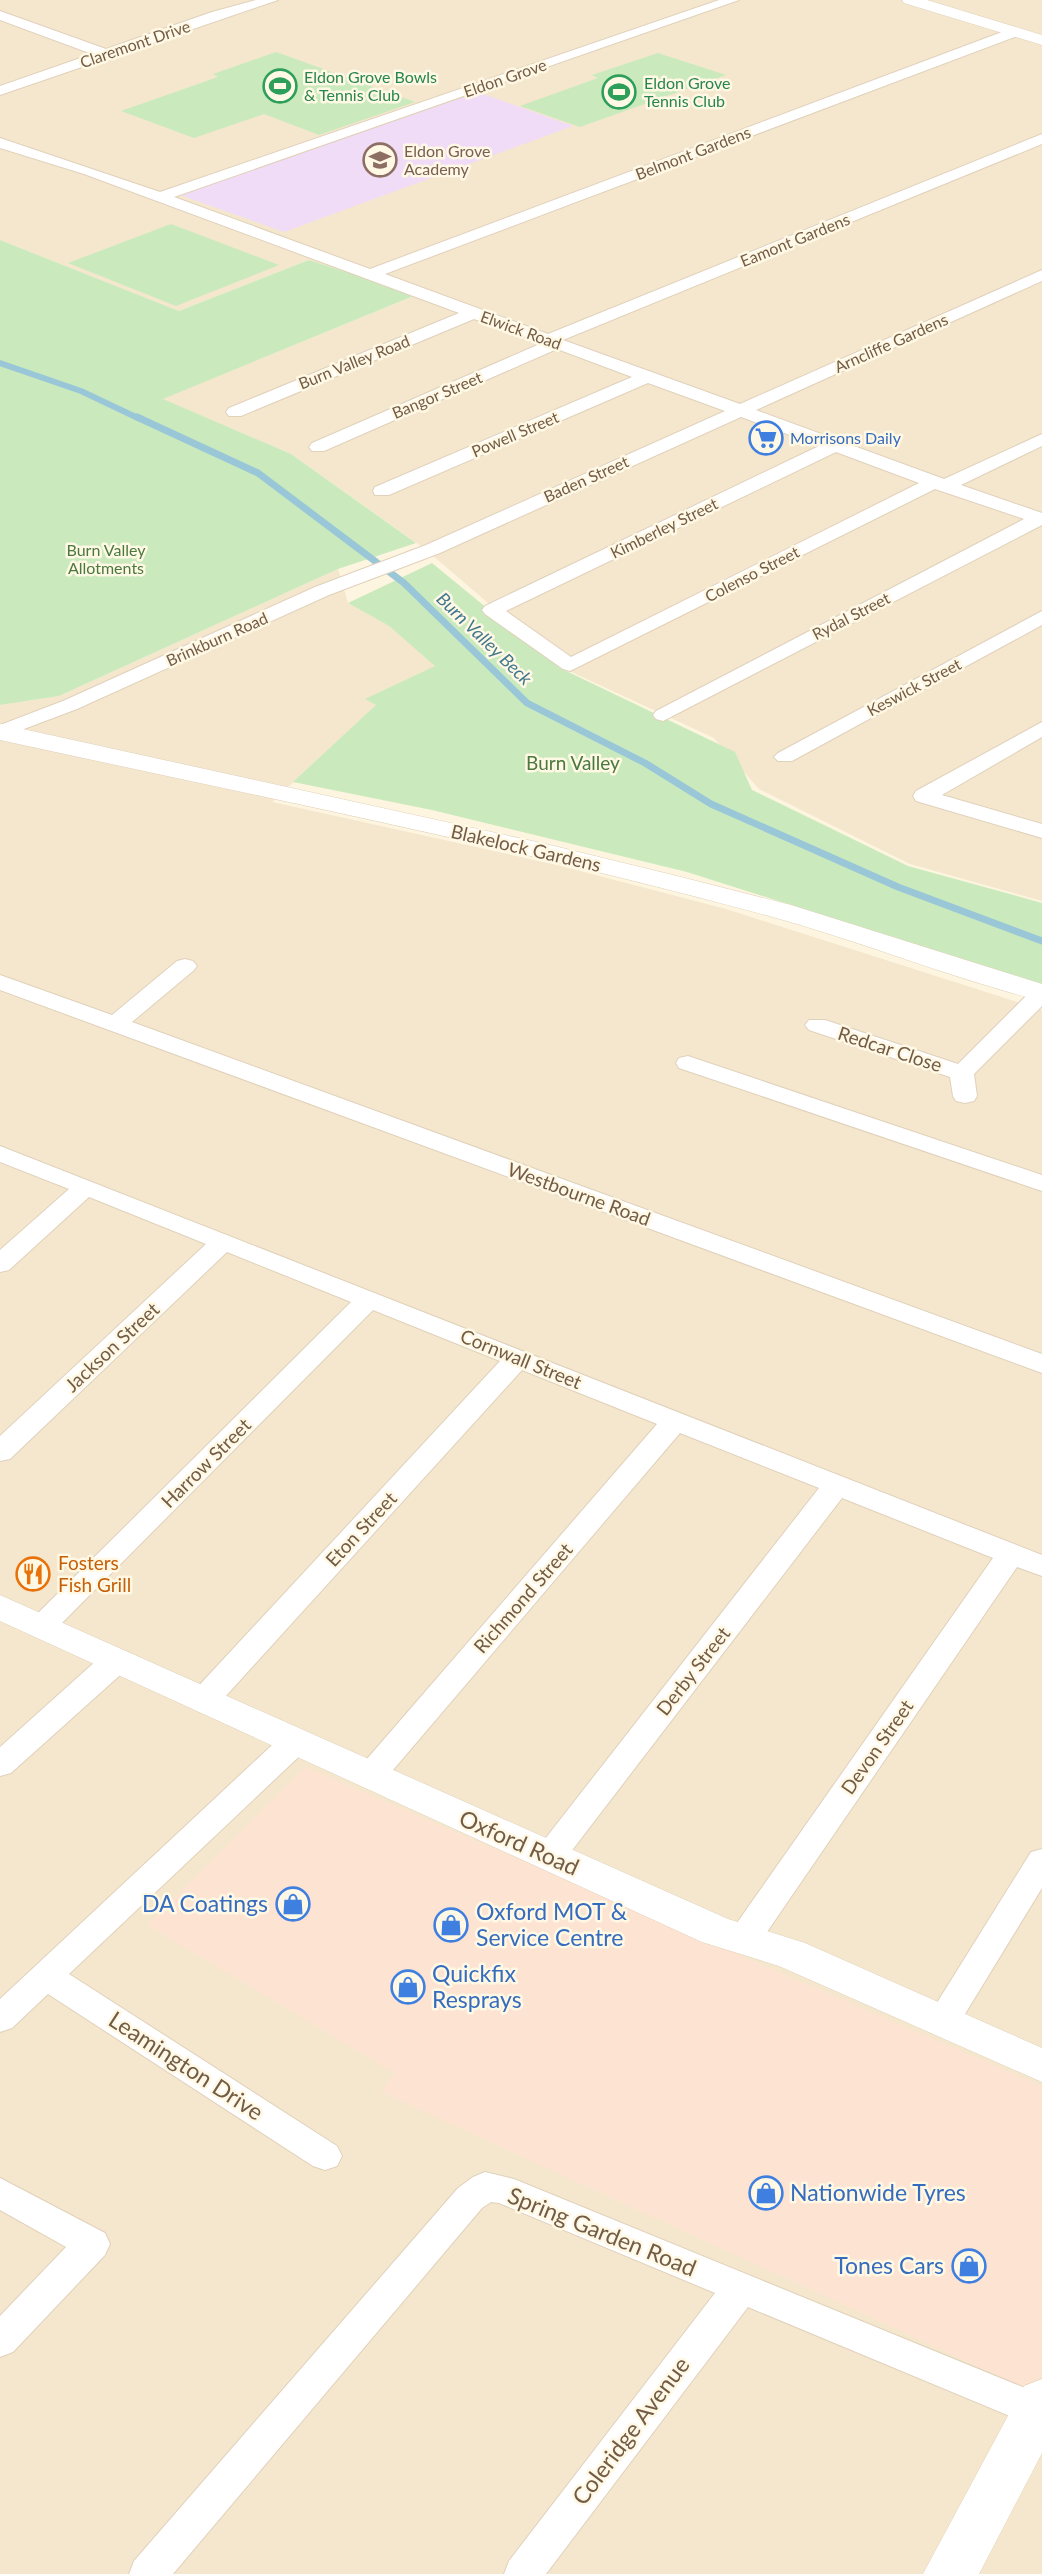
<svg xmlns="http://www.w3.org/2000/svg" width="1042" height="2574" viewBox="0 0 1042 2574" font-family="Lato,sans-serif">
	<style>
		.residential { fill: #f4e7cd }
		.commercial { fill: #fde4d2 }
		.education { fill: #f1dcf8 }
		.green { fill: #caeabd }
		.lines { fill: none; stroke-linecap: round; stroke-linejoin: round }
		.stream-far1 { stroke: #99c7d8; stroke-width: 6 }
		.stream { stroke: #99c7d8; stroke-width: 7 }
		.minor-casing { stroke: #e0d1bb; stroke-width: 2 }
		.tertiary-casing { stroke: #e0d1bb; stroke-width: 1 }
		.secondary-casing { stroke: #e6d3b9; stroke-width: 1 }
		.minor { fill: #fff; fill-rule: evenodd }
		.tertiary { fill: #fff; fill-rule: evenodd }
		.secondary { fill: #fff; fill-rule: evenodd }
		.labels { text-anchor: middle; stroke-width: 5; stroke-linejoin: round; paint-order: stroke }
		.far-street-label { font-size: 16px; fill: #735c46; stroke: #fff8e5 }
		.far-leisure-label { font-size: 16px; fill: #27864d; stroke: #fff8e5; text-anchor: start }
		.far-education-label { font-size: 16px; fill: #785e54; stroke: #fff8e5; text-anchor: start }
		.far-shop-label { font-size: 16px; fill: #366cbe; stroke: #fff8e5; text-anchor: start }
		.far-park-label { font-size: 16px; fill: #49793e; stroke: #fff8e5 }
		.far-water-label { font-size: 18px; font-style: italic; fill: #42788e; stroke: #fff8e5 }
		.park-label { font-size: 19px; fill: #49793e; stroke: #fff8e5 }
		.street-label { font-size: 19px; fill: #735c46; stroke: #fff8e5 }
		.food-label { font-size: 19px; fill: #c56008; stroke: #fff8e5; text-anchor: start }
		.near-street-label { font-size: 23px; fill: #735c46; stroke: #fff8e5 }
		.near-shop-label { font-size: 23px; fill: #366cbe; stroke: #fff8e5; text-anchor: start }
	</style>
	<rect width="100%" height="100%" fill="#fdf5df"/>
	<!-- residential -->
	<g class="residential">
		<polygon points="0,0 1042,0 1042,901 910,864 759,789 714,738 565,669 425,549 291,454 162,399 414,296 309,260 179,311 0,240"/>
		<polygon points="338,569 348,603 389,626 436,666 366,699 377,705 272,802 557,865 726,909 1042,1010 1042,2574 0,2574 0,705 59,696"/>
	</g>
	<!-- commercial -->
	<polygon class="commercial" points="306,1767 1042,2086 1042,2372 1031,2391 381,2092 394,2073 147,1925"/>
	<!-- education -->
	<polygon class="education" points="478,92 573,126 284,232 180,195"/>
	<!-- green -->
	<g class="green">
		<polygon points="276,52 415,102 319,135 264,114 194,138 121,111 218,77 213,74"/>
		<polygon points="658,53 726,75 580,127 520,106 598,78 592,75"/>
		<polygon points="171,224 279,265 176,306 68,263"/>
		<polygon points="0,240 179,311 309,260 416,295 163,399 291,454 416,543 338,569 59,696 0,705"/>
		<polygon points="432,563 560,668 735,752 752,790 908,866 1042,903 1042,985 687,872 432,810 293,782 376,705 365,699 435,666 389,626 348,603"/>
	</g>
	<g class="lines">
		<!-- stream-far1 -->
		<polyline class="stream-far1" points="0,363 81,391 140,419"/>
		<!-- stream -->
		<polyline class="stream" points="137,417 258,473 404,583 527,703 645,763 711,804 898,887 1042,941"/>
		<defs>
			<g id="minor">
				<polygon points="256,0 278,0 0,95 0,86 92,54 0,20 0,11 106,49 212,12"/>
				<path d="M719 0H739L174 197 370 269 1010 29H1020V35L385 274 548 334 1042 134V144L563 340 740 404 1042 270V281L756 410 944 479 1042 434V446L961 485 1042 513V525L663 721 656 719 653 715 656 711 1024 519 935 489 570 671 563 669 485 614 482 610 485 606 819 446 741 417 440 553 329 595 77 709 0 738V725L63 701 315 587 426 545 725 411 648 383 389 495H375L373 491 375 487 632 377 557 349 324 451H312L309 447 312 443 542 343 474 319 241 416H229L226 412 229 408 459 313 84 174 0 148V138L160 192ZM836 452 919 483 571 657 506 611Z"/>
				<polygon points="1042,611 1042,625 792,761 778,761 774,757 778,753"/>
				<polygon points="1042,722 1042,737 942,795 1042,824 1042,838 916,801 913,796 916,791"/>
				<polygon points="185,959 193,961 197,966 193,971 132,1022 1042,1354 1042,1373 0,990 0,975 112,1015 177,961"/>
				<polygon points="1042,986 1042,1006 974,1074 977,1096 974,1101 965,1103 956,1101 953,1096 950,1077 809,1030 805,1025 809,1020 825,1020 958,1064 1034,988"/>
				<polygon points="688,1056 1042,1175 1042,1191 679,1068 676,1063 679,1058"/>
				<polygon points="0,1146 1042,1555 1042,1576 1017,1567 756,1948 744,1952 732,1948 728,1939 732,1930 993,1558 842,1498 560,1866 549,1869 538,1866 533,1857 538,1848 819,1488 680,1433 382,1783 371,1787 360,1783 355,1775 360,1767 657,1424 522,1370 215,1708 204,1711 193,1708 189,1700 193,1692 500,1361 373,1310 52,1633 42,1636 32,1633 27,1626 32,1619 351,1302 227,1252 10,1459 0,1461 0,1436 206,1244 89,1197 9,1270 0,1272 0,1250 69,1189 0,1162"/>
				<polygon points="117,1649 128,1652 132,1660 128,1668 11,1773 0,1776 0,1747 106,1652"/>
				<polygon points="296,1730 307,1733 311,1741 307,1749 69,1974 337,2146 342,2156 337,2166 325,2170 313,2166 48,1994 12,2028 0,2032 0,1999 285,1733"/>
				<polygon points="1042,1849 1042,1888 954,2032 942,2036 930,2032 925,2023 930,2014 1031,1852"/>
				<polygon points="485,2172 514,2179 1042,2395 1042,2425 1037,2427 1024,2422 748,2307 546,2574 504,2574 509,2561 715,2293 499,2203 491,2202 482,2208 173,2574 129,2574 134,2561 458,2188 473,2177"/>
				<polygon points="0,2178 105,2233 110,2244 105,2255 13,2352 0,2357 0,2316 66,2247 0,2210"/>
			</g>
			<g id="tertiary">
				<polygon points="902,0 927,0 1042,35 1042,45 904,3"/>
				<path d="M0 724 546 844 681 877 791 905 1042 984V1001C950 978 861 941 769 916 515 847 257 796 0 740Z"/>
				<polygon points="0,1595 728,1919 805,1943 1042,2048 1042,2082 779,1966 702,1942 0,1621"/>
			</g>
			<polygon id="secondary" points="1042,2379 1042,2453 979,2574 923,2574 1024,2386"/>
		</defs>
		<!-- minor casing -->
		<use href="#minor" class="minor-casing"/>
		<!-- tertiary casing -->
		<use href="#tertiary" class="tertiary-casing"/>
		<!-- secondary casing -->
		<use href="#secondary" class="secondary-casing"/>
		<!-- minor -->
		<use href="#minor" class="minor"/>
		<!-- tertiary -->
		<use href="#tertiary" class="tertiary"/>
		<!-- secondary -->
		<use href="#secondary" class="secondary"/>
	</g>
	<!-- icons -->
	<defs>
		<symbol id="stadium-ring" viewBox="-11 -11 22 22"><circle r="9.5" fill="#fff8e5" stroke="#2e9e5b" stroke-width="1.5"/><path d="M0-5a6.5 5 0 1 0 0 10a6.5 5 0 1 0 0-10ZM-3.5-1.8h7v3.6h-7Z" fill="#2e9e5b"/></symbol>
		<symbol id="school-ring" viewBox="-11 -11 22 22"><circle r="9.5" fill="#fff8e5" stroke="#8d6e63" stroke-width="1.5"/><path d="M0-5L7-2L0 1L-7-2ZM-4 1L0 2.5L4 1V4Q0 6-4 4Z" fill="#8d6e63"/></symbol>
		<symbol id="supermarket-ring" viewBox="-11 -11 22 22"><circle r="9.5" fill="#fff8e5" stroke="#3f7fe0" stroke-width="1.5"/><path d="M-6-5.5h2.5l.6 2H6L4.5 2H-2.5L-4.4-4H-6ZM-1.5 3.2a1.3 1.3 0 1 0 .1 0ZM3 3.2a1.3 1.3 0 1 0 .1 0Z" fill="#3f7fe0"/></symbol>
		<symbol id="restaurant-ring" viewBox="-11 -11 22 22"><circle r="9.5" fill="#fff8e5" stroke="#e8710a" stroke-width="1.5"/><path d="M-5-6h1v4h1v-4h1v4h1v-4h1v5L-1.5 .5V6h-2V.5L-5-1ZM5-6V6H3V1.5H1.5Q1.5-4 5-6Z" fill="#e8710a"/></symbol>
		<symbol id="shop-ring" viewBox="-11 -11 22 22"><circle r="9.5" fill="#fff8e5" stroke="#3f7fe0" stroke-width="1.5"/><path d="M-5-2.5h2.3a2.7 3.5 0 0 1 5.4 0H5L5.5 6h-11ZM-1.5-2.5h3a1.5 2.3 0 0 0-3 0Z" fill="#3f7fe0"/></symbol>
	</defs>
	<g fill-rule="evenodd">
		<use href="#stadium-ring" x="261" y="67" width="38" height="38"/>
		<use href="#stadium-ring" x="600" y="73" width="38" height="38"/>
		<use href="#school-ring" x="361" y="141" width="38" height="38"/>
		<use href="#supermarket-ring" x="747" y="419" width="38" height="38"/>
		<use href="#restaurant-ring" x="14" y="1555" width="38" height="38"/>
		<use href="#shop-ring" x="274" y="1885" width="38" height="38"/>
		<use href="#shop-ring" x="432" y="1906" width="38" height="38"/>
		<use href="#shop-ring" x="389" y="1968" width="38" height="38"/>
		<use href="#shop-ring" x="747" y="2174" width="38" height="38"/>
		<use href="#shop-ring" x="950" y="2247" width="38" height="38"/>
	</g>
	<g class="labels">
		<!-- far-street labels -->
		<g class="far-street-label">
			<text transform="translate(135 44) rotate(-19)" y="6">Claremont Drive</text>
			<text transform="translate(505 78) rotate(-19)" y="6">Eldon Grove</text>
			<text transform="translate(693 153) rotate(-21)" y="6">Belmont Gardens</text>
			<text transform="translate(795 240) rotate(-22)" y="6">Eamont Gardens</text>
			<text transform="translate(521 330) rotate(20)" y="6">Elwick Road</text>
			<text transform="translate(891 343) rotate(-24)" y="6">Arncliffe Gardens</text>
			<text transform="translate(354 362) rotate(-22)" y="6">Burn Valley Road</text>
			<text transform="translate(437 395) rotate(-23)" y="6">Bangor Street</text>
			<text transform="translate(515 434) rotate(-23)" y="6">Powell Street</text>
			<text transform="translate(586 479) rotate(-24)" y="6">Baden Street</text>
			<text transform="translate(664 528) rotate(-26)" y="6">Kimberley Street</text>
			<text transform="translate(752 574) rotate(-27)" y="6">Colenso Street</text>
			<text transform="translate(851 616) rotate(-27)" y="6">Rydal Street</text>
			<text transform="translate(217 639) rotate(-24)" y="6">Brinkburn Road</text>
			<text transform="translate(914 687) rotate(-28)" y="6">Keswick Street</text>
		</g>
		<!-- far-leisure labels -->
		<g class="far-leisure-label">
			<text x="304" y="83">Eldon Grove Bowls<tspan x="304" dy="18">&amp; Tennis Club</tspan></text>
			<text x="644" y="89">Eldon Grove<tspan x="644" dy="18">Tennis Club</tspan></text>
		</g>
		<!-- far-education labels -->
		<g class="far-education-label">
			<text x="404" y="157">Eldon Grove<tspan x="404" dy="18">Academy</tspan></text>
		</g>
		<!-- far-shop labels -->
		<g class="far-shop-label">
			<text x="790" y="444">Morrisons Daily</text>
		</g>
		<!-- far-park labels -->
		<g class="far-park-label">
			<text x="106" y="556">Burn Valley<tspan x="106" dy="18">Allotments</tspan></text>
		</g>
		<!-- far-water labels -->
		<g class="far-water-label">
			<text transform="translate(484 639) rotate(44)" y="6">Burn Valley Beck</text>
		</g>
		<!-- park labels -->
		<g class="park-label">
			<text x="573" y="770">Burn Valley</text>
		</g>
		<!-- street labels -->
		<g class="street-label">
			<text transform="translate(526 848) rotate(13)" y="7">Blakelock Gardens</text>
			<text transform="translate(890 1049) rotate(18)" y="7">Redcar Close</text>
			<text transform="translate(579 1194) rotate(20)" y="7">Westbourne Road</text>
			<text transform="translate(112 1347) rotate(-43)" y="7">Jackson Street</text>
			<text transform="translate(521 1359) rotate(22)" y="7">Cornwall Street</text>
			<text transform="translate(206 1463) rotate(-45)" y="7">Harrow Street</text>
			<text transform="translate(361 1529) rotate(-47)" y="7">Eton Street</text>
			<text transform="translate(523 1598) rotate(-49)" y="7">Richmond Street</text>
			<text transform="translate(693 1671) rotate(-52)" y="7">Derby Street</text>
			<text transform="translate(877 1747) rotate(-55)" y="7">Devon Street</text>
		</g>
		<!-- food labels -->
		<g class="food-label">
			<text x="58" y="1570">Fosters<tspan x="58" dy="22">Fish Grill</tspan></text>
		</g>
		<!-- near-street labels -->
		<g class="near-street-label">
			<text transform="translate(519 1843) rotate(24)" y="8">Oxford Road</text>
			<text transform="translate(186 2066) rotate(33)" y="8">Leamington Drive</text>
			<text transform="translate(602 2232) rotate(22)" y="8">Spring Garden Road</text>
			<text transform="translate(631 2431) rotate(-53)" y="8">Coleridge Avenue</text>
		</g>
		<!-- near-shop labels -->
		<g class="near-shop-label">
			<text x="268" y="1912" text-anchor="end">DA Coatings</text>
			<text x="476" y="1920">Oxford MOT &amp;<tspan x="476" dy="26">Service Centre</tspan></text>
			<text x="432" y="1982">Quickfix<tspan x="432" dy="26">Resprays</tspan></text>
			<text x="790" y="2201">Nationwide Tyres</text>
			<text x="944" y="2274" text-anchor="end">Tones Cars</text>
		</g>
	</g>
</svg>
